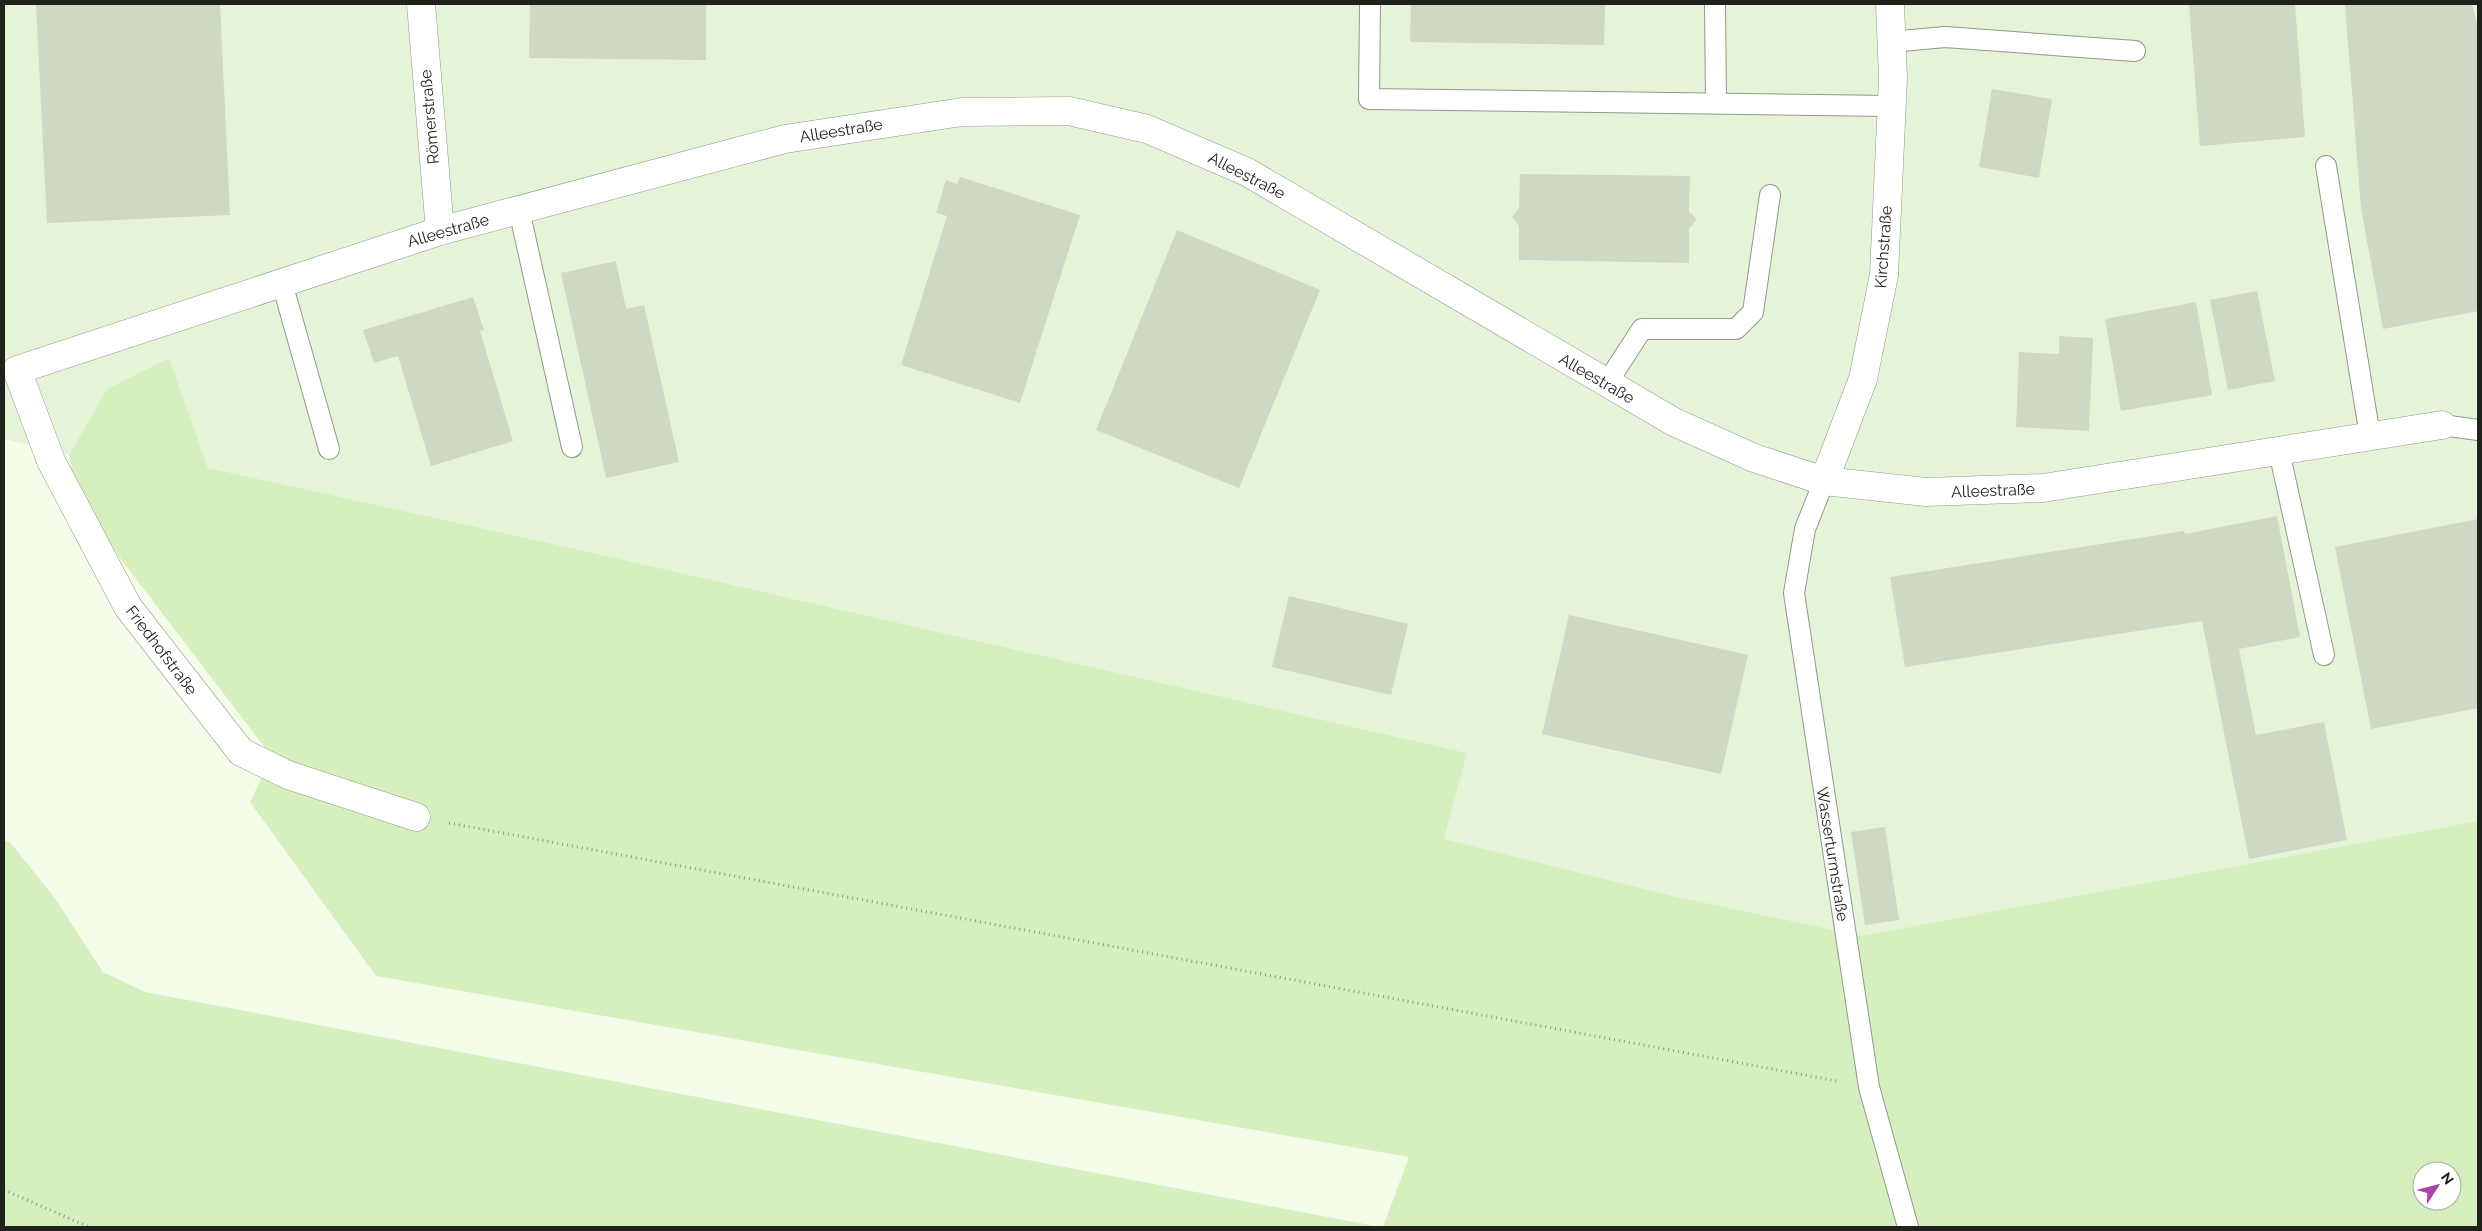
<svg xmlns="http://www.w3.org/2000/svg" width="2482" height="1231" viewBox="0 0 2482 1231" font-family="Raleway,sans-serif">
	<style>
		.built { fill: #e5f3d9 }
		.green { fill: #d5efbe; fill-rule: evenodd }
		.building { fill: #ced8c5 }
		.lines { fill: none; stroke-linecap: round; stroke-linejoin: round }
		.service-casing { stroke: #919a89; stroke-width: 22 }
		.minor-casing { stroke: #919a89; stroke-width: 29 }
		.path { stroke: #91988b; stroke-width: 3; stroke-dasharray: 1 4; stroke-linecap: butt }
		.service { stroke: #fff; stroke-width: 20 }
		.minor { stroke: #fff; stroke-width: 28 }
		.labels { text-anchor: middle; stroke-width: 4; stroke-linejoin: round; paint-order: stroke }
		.street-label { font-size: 16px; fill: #20231c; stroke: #fff }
	</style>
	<rect width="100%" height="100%" fill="#f3fdea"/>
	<!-- built -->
	<polygon class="built" points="4,4 2478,4 2478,821 1861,936 1673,896 1444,839 1467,753 567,547 208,468 169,358 107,389 69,455 9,440 4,440"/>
	<!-- green -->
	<g class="green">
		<path d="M169 358 208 468 567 547 1467 753 1444 839 1673 896 1861 936 2478 821V1227H1383L1409 1157 376 976 250 802 272 757 78 503 69 455 107 389ZM2422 1171H2452V1201H2422Z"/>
		<polygon points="4,840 10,842 54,897 103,972 145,992 1380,1227 4,1227"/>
	</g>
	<!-- building -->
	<g class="building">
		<polygon points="36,4 220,4 230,215 47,223"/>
		<polygon points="530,4 706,4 706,60 529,58"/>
		<polygon points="1411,4 1605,4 1604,45 1410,42"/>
		<polygon points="2189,4 2295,4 2305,137 2200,146"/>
		<polygon points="2345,4 2472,4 2478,29 2478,311 2383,329 2361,208"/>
		<polygon points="1992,89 2052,99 2039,178 1979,167"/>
		<polygon points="1520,174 1690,176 1689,212 1697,219 1689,229 1689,263 1519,260 1519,226 1512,217 1519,209"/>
		<polygon points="960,177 1080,215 1020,403 901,365 947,216 936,213 946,180 957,184"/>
		<polygon points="1177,230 1320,290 1239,488 1096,430"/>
		<polygon points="616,261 626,309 644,305 679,462 606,478 561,273"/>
		<polygon points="2257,291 2275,381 2228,390 2210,300"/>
		<polygon points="473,297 484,330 480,331 513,441 431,466 398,356 374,363 363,330"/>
		<polygon points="2196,302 2212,395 2121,411 2105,319"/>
		<polygon points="2059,336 2093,338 2089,431 2016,427 2019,352 2059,354"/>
		<polygon points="2277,516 2300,637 2239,649 2256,735 2324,722 2347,840 2249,859 2202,621 1905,667 1890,577 2184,531 2185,534"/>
		<polygon points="2478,519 2478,708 2371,729 2335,547"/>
		<polygon points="1289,596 1408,624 1391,695 1272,667"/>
		<polygon points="1569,615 1748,655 1721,774 1542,734"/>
		<polygon points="1885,827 1899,920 1865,925 1851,832"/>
	</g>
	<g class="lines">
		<defs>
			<g id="service">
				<polyline points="1370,4 1369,99 1891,106"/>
				<polyline points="1715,4 1716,103"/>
				<polyline points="1891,42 1945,37 2135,51"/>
				<polyline points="2326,166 2370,436"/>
				<polyline points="519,210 572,447"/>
				<polyline points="282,283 329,449"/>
				<polyline points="1607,383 1642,329 1736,329 1753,312 1770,195"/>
				<polyline points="2442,425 2478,430"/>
				<polyline points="2279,451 2324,655"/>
				<polyline points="1824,481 1805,529 1794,593 1869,1087 1908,1227"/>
			</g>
			<g id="minor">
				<polyline points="421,4 440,231"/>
				<polyline points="1824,481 1863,379 1884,275 1893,78 1890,4"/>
				<polyline points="416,817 288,775 241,752 128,607 51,461 17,370 440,231 785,139 962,112 1069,111 1147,129 1247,172 1674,422 1754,458 1824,481 1926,492 2043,488 2442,425"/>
			</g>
		</defs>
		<!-- service casing -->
		<use href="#service" class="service-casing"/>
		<!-- minor casing -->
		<use href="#minor" class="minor-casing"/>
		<!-- path -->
		<g class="path">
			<polyline points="449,823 1837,1081"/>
			<polyline points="4,1190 89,1227"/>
		</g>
		<!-- service -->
		<use href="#service" class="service"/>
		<!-- minor -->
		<use href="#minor" class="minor"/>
	</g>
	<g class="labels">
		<!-- street labels -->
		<g class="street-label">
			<text transform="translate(429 117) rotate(-95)" y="6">Römerstraße</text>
			<text transform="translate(841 130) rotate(-9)" y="6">Alleestraße</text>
			<text transform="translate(1247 175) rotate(27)" y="6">Alleestraße</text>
			<text transform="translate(448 230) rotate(-16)" y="6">Alleestraße</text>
			<text transform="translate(1883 247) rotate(-86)" y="6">Kirchstraße</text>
			<text transform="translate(1597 378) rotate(30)" y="6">Alleestraße</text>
			<text transform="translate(1993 490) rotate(-2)" y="6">Alleestraße</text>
			<text transform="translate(162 650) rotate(53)" y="6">Friedhofstraße</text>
			<text transform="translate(1833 854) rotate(81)" y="6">Wasserturmstraße</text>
		</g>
	</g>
	<!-- border -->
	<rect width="2482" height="1231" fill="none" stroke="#20231c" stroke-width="10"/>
	<!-- north arrow -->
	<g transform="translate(2437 1186) rotate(54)"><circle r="24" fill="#ffffff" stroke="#a6a7a4"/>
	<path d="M0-4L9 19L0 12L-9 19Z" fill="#ad43a5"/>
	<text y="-8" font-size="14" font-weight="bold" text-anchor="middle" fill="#20231c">N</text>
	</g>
</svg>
